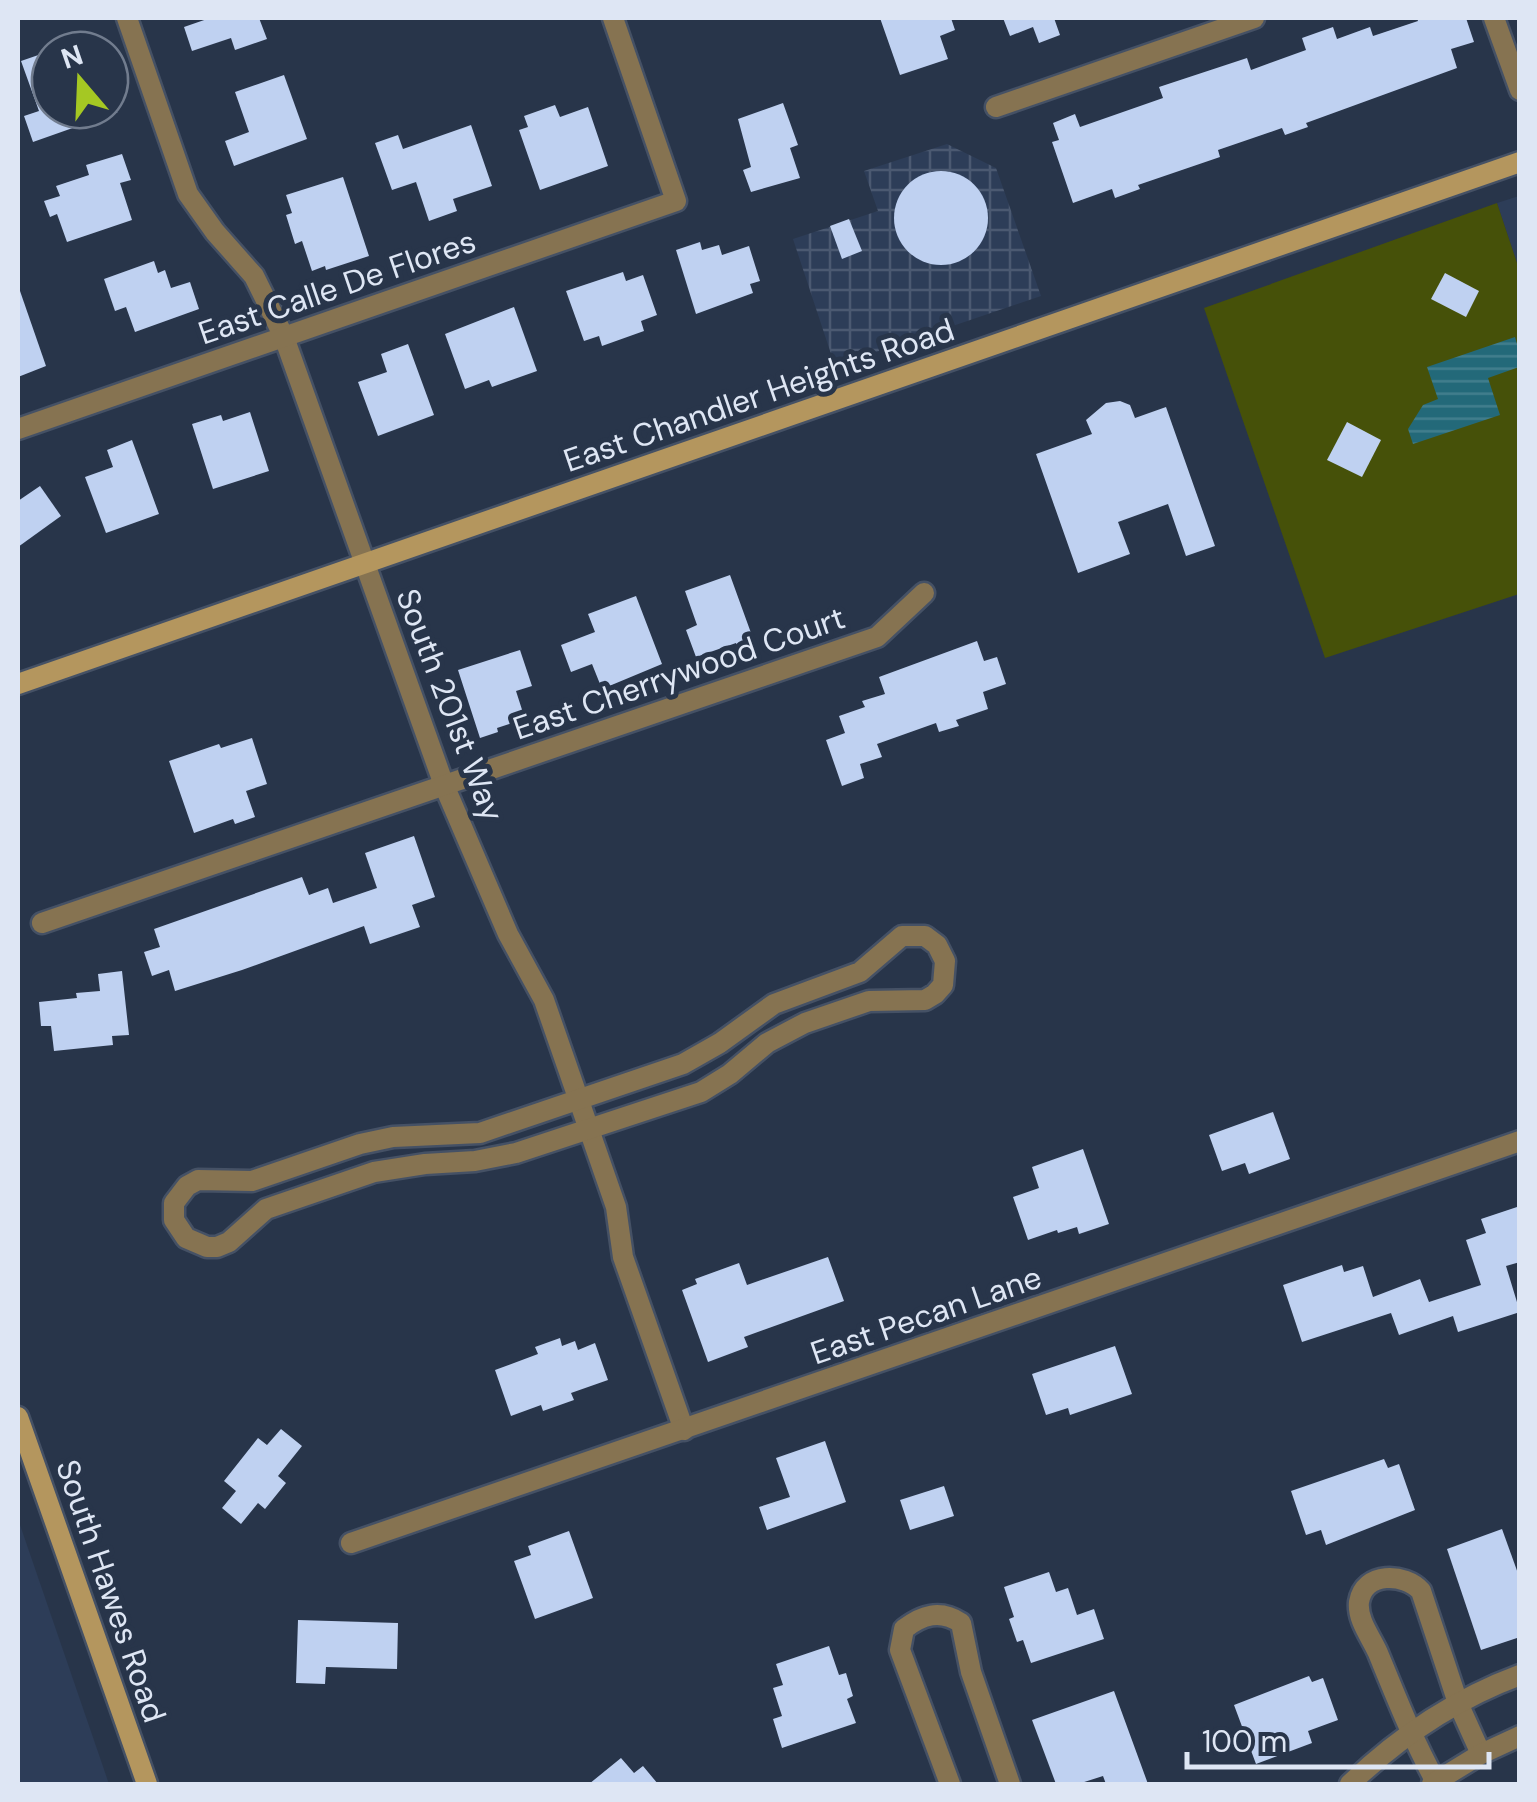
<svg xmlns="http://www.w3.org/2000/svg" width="1537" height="1802" viewBox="0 0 1537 1802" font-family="'DM Sans',sans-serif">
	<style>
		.built { fill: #2d3d58 }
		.industrial { fill: url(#industrial-grid) }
		.garden { fill: #465109 }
		.water { fill: url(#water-rules) }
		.building { fill: #bfd1f1 }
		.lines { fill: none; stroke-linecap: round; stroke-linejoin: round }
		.street-casing { stroke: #455165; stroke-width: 25 }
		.secondary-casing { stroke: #455165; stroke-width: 25 }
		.street { stroke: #867351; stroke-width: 20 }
		.secondary { stroke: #b4965e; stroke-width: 20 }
		.labels { text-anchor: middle; stroke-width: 10; stroke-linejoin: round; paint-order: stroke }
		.street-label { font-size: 32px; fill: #dee6f4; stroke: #28354a }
	</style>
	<defs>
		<pattern id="industrial-grid" width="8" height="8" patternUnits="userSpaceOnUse" patternTransform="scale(2.5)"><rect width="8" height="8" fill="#2d3d58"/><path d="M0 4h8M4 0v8" fill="none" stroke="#4b5971"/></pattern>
		<pattern id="water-rules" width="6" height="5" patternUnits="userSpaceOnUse" patternTransform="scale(2.5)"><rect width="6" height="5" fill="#236979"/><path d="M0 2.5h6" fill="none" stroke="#427e8d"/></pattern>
	</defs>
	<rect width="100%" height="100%" fill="#28354a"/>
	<!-- built -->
	<g class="built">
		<polygon points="1519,196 1519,269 1497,203"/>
		<polygon points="18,1519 109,1784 18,1784"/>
	</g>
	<!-- industrial -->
	<polygon class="industrial" points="947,144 996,168 1041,296 835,366 793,239 878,211 864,171"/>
	<!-- garden -->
	<polygon class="garden" points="1497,203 1519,269 1519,594 1325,658 1204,308"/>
	<!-- water -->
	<polygon class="water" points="1515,337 1519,351 1519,367 1488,378 1500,415 1413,444 1408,429 1423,405 1438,399 1427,367"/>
	<!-- building -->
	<g class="building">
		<polygon points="210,18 259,18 267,39 235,50 231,38 192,51 184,27"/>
		<polygon points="880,18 951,18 955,30 940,36 948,59 900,75"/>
		<polygon points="1003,18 1054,18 1060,35 1039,43 1033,27 1010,36"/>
		<polygon points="1417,18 1466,18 1474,42 1451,49 1457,68 1306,123 1308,127 1285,135 1282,128 1218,150 1220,157 1138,185 1140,189 1115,198 1112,189 1073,203 1052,142 1059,140 1053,123 1075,114 1080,127 1163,98 1159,87 1247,58 1251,70 1306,50 1302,38 1333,27 1337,39 1370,27 1373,36 1418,21"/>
		<polygon points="50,51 50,110 118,112 33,142 24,116 39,111 21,61"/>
		<polygon points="284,75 307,139 234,166 225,141 249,132 235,92"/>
		<polygon points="783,103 798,145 790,148 800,178 751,192 743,170 751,167 738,119"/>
		<polygon points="555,105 560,117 588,107 608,166 540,190 519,130 528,127 524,116"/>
		<polygon points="471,125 492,186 453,199 457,211 429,221 416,182 392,190 375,143 398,135 403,149"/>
		<polygon points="122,154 131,180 120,183 132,220 67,242 57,214 50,217 44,201 60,196 56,186 89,175 86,165"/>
		<circle cx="941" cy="218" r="47"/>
		<polygon points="343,177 369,256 326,270 325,266 312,271 302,241 295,244 286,215 292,213 286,195"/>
		<polygon points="849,219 862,251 842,259 830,226"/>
		<polygon points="700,242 702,250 719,245 722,255 749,246 760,281 750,284 753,293 696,314 676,250"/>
		<polygon points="154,261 158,273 165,270 171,288 190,282 199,309 135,332 126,307 115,311 104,279"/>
		<polygon points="623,272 626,281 643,275 657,315 641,321 644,331 602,346 599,336 584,341 566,291"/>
		<polygon points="1445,273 1479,291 1466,317 1431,299"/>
		<polygon points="20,291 46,366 18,377 18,292"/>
		<polygon points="514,307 537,371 492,387 489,380 465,389 445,334"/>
		<polygon points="408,344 434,415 378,436 358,382 387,372 381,354"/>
		<polygon points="1120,401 1130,405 1135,418 1166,407 1215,546 1186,556 1168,504 1118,522 1130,554 1078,573 1036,454 1092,434 1086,420 1106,403"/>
		<polygon points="250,412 269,471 213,489 192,424 221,415 223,421"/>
		<polygon points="1347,422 1381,440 1362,477 1327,460"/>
		<polygon points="132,440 159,514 106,533 85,477 113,467 107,450"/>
		<polygon points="40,486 61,516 18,547 18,501"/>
		<polygon points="730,575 755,644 738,649 736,643 696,657 686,630 697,625 685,591"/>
		<polygon points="636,596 662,664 602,689 592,664 571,672 561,645 595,632 588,614"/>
		<polygon points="977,641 984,661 997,657 1006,684 983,692 988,709 956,720 959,726 939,732 936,723 877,744 882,757 860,764 864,778 842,786 826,740 845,733 839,716 865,707 862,701 885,694 879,677"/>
		<polygon points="520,650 532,686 516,691 525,719 497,728 498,732 480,738 458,670"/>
		<polygon points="252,738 267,784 246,791 255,817 235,824 233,819 194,833 169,761 219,744 221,748"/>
		<polygon points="414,836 435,897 412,905 420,927 370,944 364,926 242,970 175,991 169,970 152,976 144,952 160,947 154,929 302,877 309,895 328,888 333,903 377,888 365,853"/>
		<polygon points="122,971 129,1035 112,1036 113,1045 54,1051 51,1026 41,1026 39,1002 77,998 76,993 100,991 98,974"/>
		<polygon points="1273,1112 1290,1159 1249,1174 1245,1163 1222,1171 1209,1135"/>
		<polygon points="1083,1149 1109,1224 1079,1234 1077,1227 1058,1233 1057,1230 1028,1240 1013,1197 1039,1188 1032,1167"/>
		<polygon points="1520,1206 1520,1262 1506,1266 1520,1312 1458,1332 1453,1316 1399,1335 1391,1313 1302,1342 1283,1285 1342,1265 1344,1272 1363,1266 1373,1297 1420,1279 1429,1302 1481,1285 1466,1240 1486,1233 1481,1219"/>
		<polygon points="828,1257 844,1301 744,1337 748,1347 708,1362 682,1290 697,1284 695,1279 739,1263 747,1285"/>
		<polygon points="560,1338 562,1346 575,1341 578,1350 595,1343 608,1380 571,1393 574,1400 543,1411 541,1405 511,1416 495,1370 538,1354 535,1347"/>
		<polygon points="1115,1346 1132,1394 1070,1415 1068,1408 1046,1415 1032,1374"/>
		<polygon points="281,1429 302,1446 278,1476 286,1483 265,1509 258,1503 241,1524 222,1508 236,1491 224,1481 258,1438 267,1445"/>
		<polygon points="825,1441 846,1502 767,1530 759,1507 790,1497 776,1458"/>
		<polygon points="1384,1459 1388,1468 1399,1464 1415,1510 1326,1545 1321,1530 1306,1535 1291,1491"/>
		<polygon points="944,1486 954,1516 910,1530 900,1500"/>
		<polygon points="1502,1529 1520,1579 1520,1637 1481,1650 1447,1549"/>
		<polygon points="569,1531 593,1598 535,1619 514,1561 531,1555 528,1546"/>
		<polygon points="1049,1572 1056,1592 1068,1588 1077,1615 1094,1609 1104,1639 1031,1663 1023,1640 1017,1642 1009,1619 1014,1617 1004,1587"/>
		<polygon points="298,1620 398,1623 397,1669 326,1667 325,1684 296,1683"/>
		<polygon points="829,1646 839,1675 846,1673 853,1696 847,1699 856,1723 782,1748 773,1719 782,1716 773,1688 783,1685 776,1664"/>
		<polygon points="1309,1676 1312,1682 1323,1678 1338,1720 1308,1731 1312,1743 1256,1764 1234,1705"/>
		<polygon points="1114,1691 1148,1784 1106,1784 1103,1776 1078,1784 1056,1784 1032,1720"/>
		<polygon points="621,1758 634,1773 643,1766 658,1784 589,1784"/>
	</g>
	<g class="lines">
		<defs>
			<g id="street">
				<polyline points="127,18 188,194 215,232 254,276 284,337 444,785 508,934 544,1000 616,1207 623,1257 684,1430"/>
				<polyline points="1494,18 1520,90"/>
				<polyline points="996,107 1254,18"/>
				<polyline points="18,429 676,201 613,18"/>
				<polyline points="42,923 877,637 924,593"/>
				<polygon points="902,936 925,936 937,945 945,961 943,985 935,994 925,1000 869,1001 805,1023 767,1043 730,1074 701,1092 516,1153 475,1161 425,1164 374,1172 266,1209 229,1242 217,1247 207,1247 186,1238 174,1220 174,1203 187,1186 198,1180 252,1181 360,1144 393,1137 480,1133 683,1064 720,1043 774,1004 860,972"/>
				<polyline points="351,1543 1520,1141"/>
				<path d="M1436 1782C1413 1740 1396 1697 1378 1653 1371 1637 1357 1620 1359 1602 1364 1571 1405 1573 1421 1591L1458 1703 1481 1754"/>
				<path d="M950 1784 900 1650 904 1629C922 1615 940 1609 961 1623L971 1672 1010 1784"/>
				<path d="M1350 1784C1399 1737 1455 1699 1520 1675"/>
				<polyline points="1432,1784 1481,1754 1520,1736"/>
			</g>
			<g id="secondary">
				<polyline points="18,684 1520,162"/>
				<polyline points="18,1417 147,1784"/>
			</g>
		</defs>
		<!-- street casing -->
		<use href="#street" class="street-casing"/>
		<!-- secondary casing -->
		<use href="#secondary" class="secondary-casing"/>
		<!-- street -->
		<use href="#street" class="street"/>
		<!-- secondary -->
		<use href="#secondary" class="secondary"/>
	</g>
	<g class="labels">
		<!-- street labels -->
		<g class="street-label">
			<text transform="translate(337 287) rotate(-19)" y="11">East Calle De Flores</text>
			<text transform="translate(759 395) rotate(-19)" y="11">East Chandler Heights Road</text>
			<text transform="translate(679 673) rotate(-19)" y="11">East Cherrywood Court</text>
			<text transform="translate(450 705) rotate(69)" y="11">South 201st Way</text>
			<text transform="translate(926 1315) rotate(-19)" y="11">East Pecan Lane</text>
			<text transform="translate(111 1591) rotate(71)" y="11">South Hawes Road</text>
		</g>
	</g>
	<!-- border -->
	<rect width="1537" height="1802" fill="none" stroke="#dee6f4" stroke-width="40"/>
	<!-- north arrow -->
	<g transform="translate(80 80) rotate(341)"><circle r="48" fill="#28354a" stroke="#717c8e" stroke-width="2.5"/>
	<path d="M0-8L18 38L0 25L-18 38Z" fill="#a5c823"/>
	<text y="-15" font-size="28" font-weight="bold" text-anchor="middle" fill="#dee6f4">N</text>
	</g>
	<!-- scale -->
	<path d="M1187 1752v15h302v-15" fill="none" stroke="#dee6f4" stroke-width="5"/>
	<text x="1202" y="1752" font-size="30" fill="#dee6f4" stroke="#28354a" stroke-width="8" paint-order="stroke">100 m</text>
</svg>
